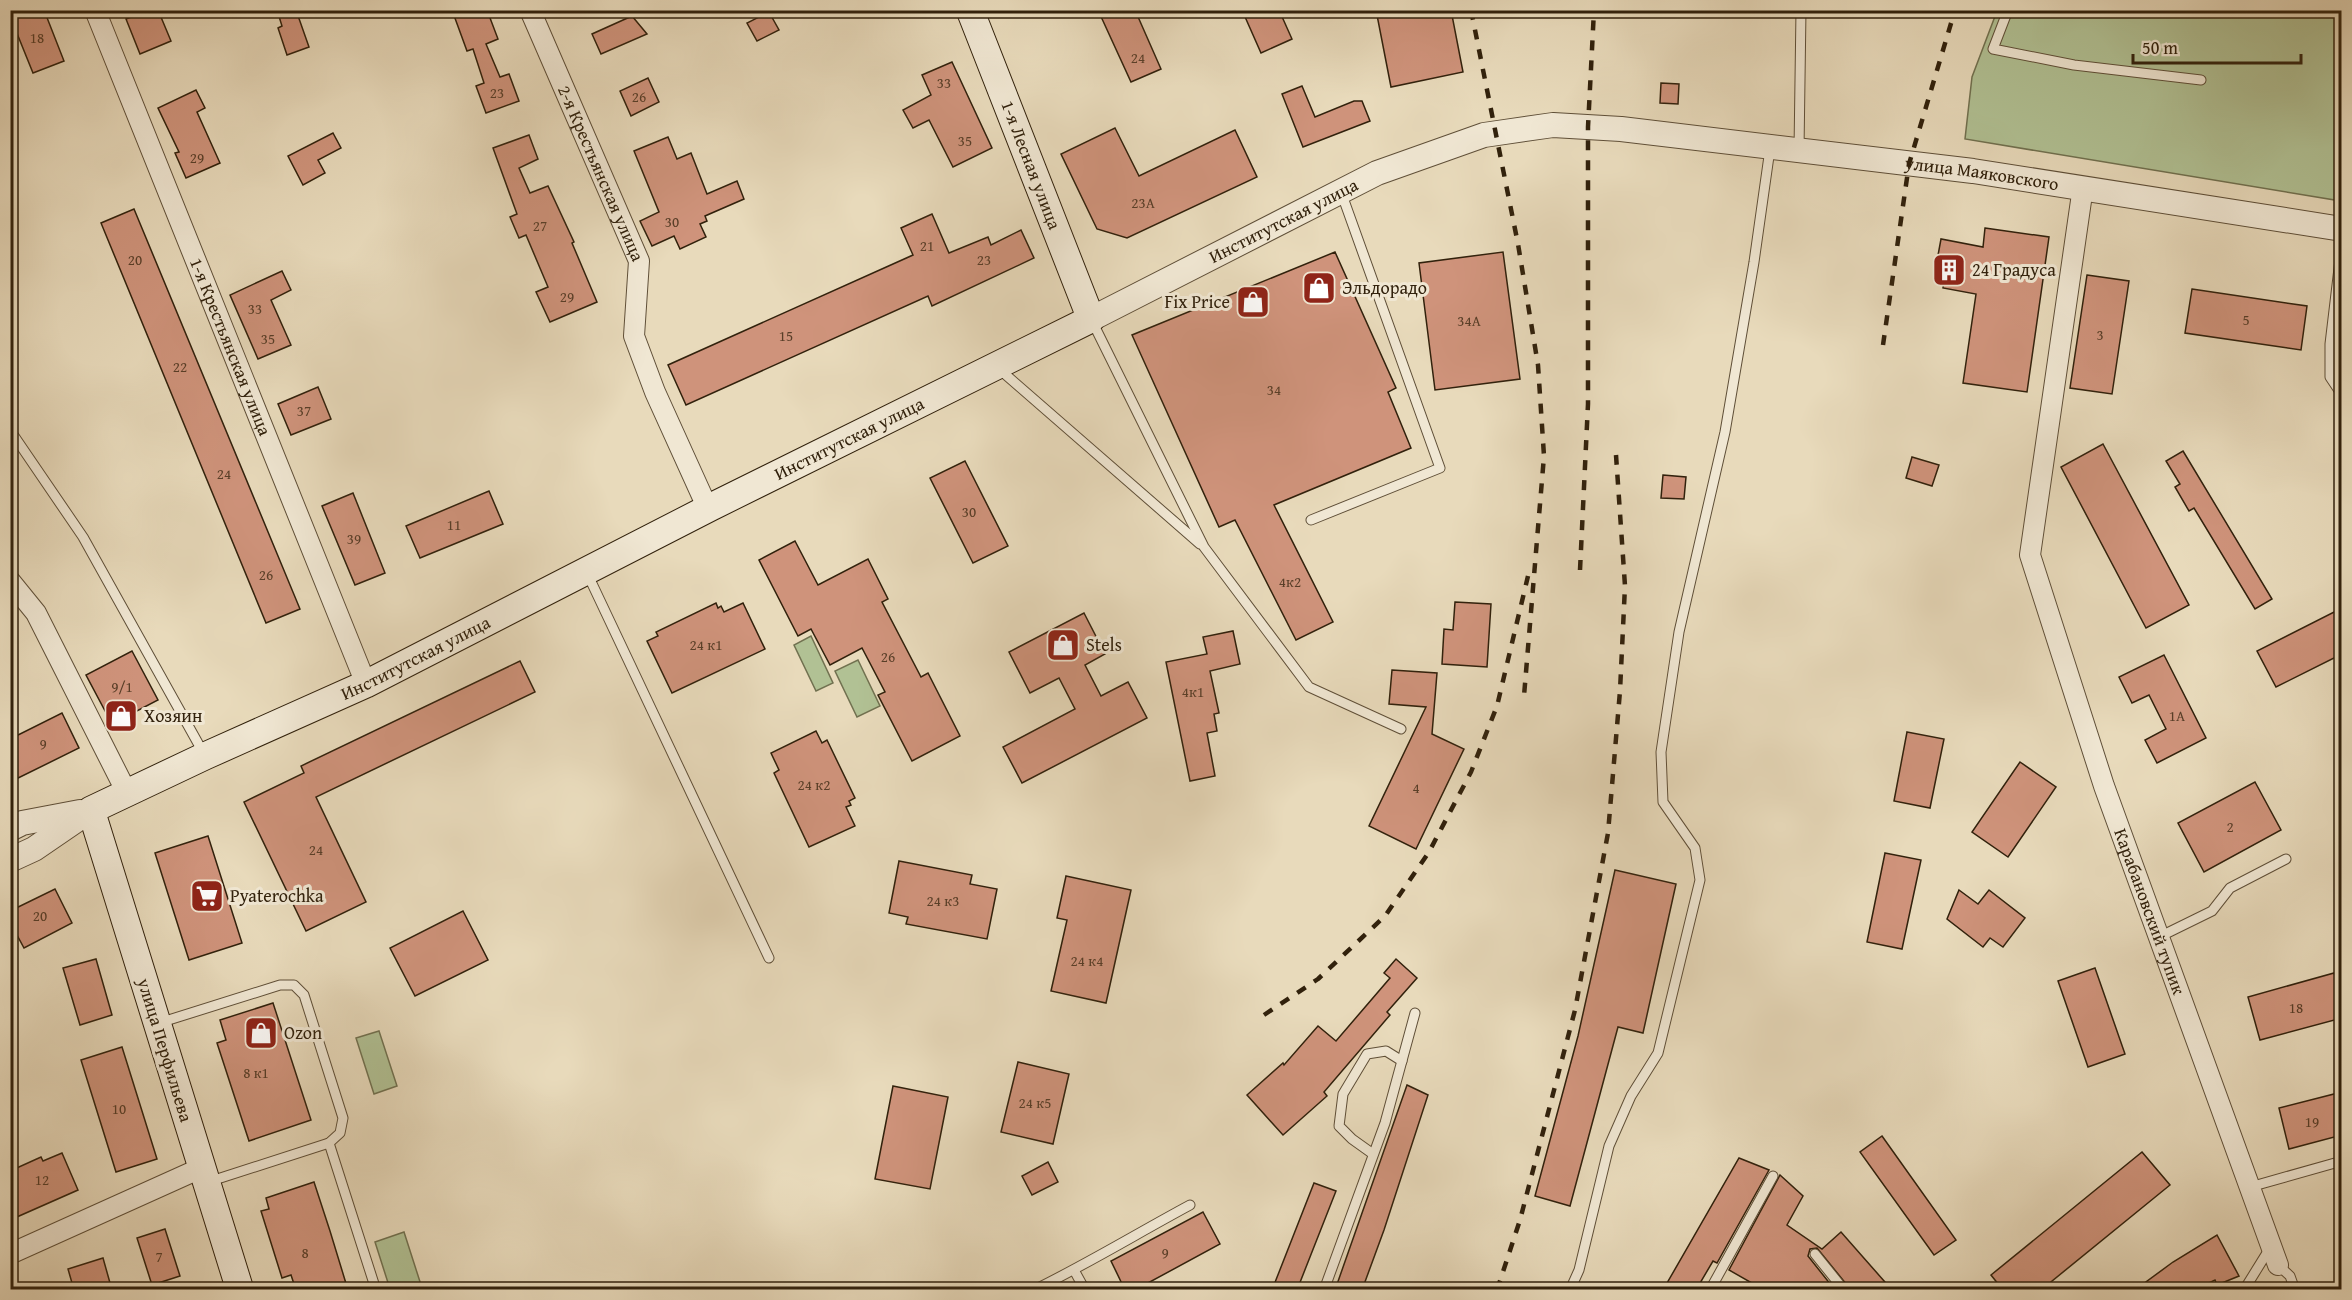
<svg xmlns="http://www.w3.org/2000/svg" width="2352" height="1300" viewBox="0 0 2352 1300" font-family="'Gentium Book Plus',serif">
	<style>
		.green { fill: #b1c194; stroke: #717150; stroke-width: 1.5 }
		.building { fill: #cf937b; stroke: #31210c; stroke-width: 1.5 }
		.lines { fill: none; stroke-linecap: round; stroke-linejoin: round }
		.service-casing { stroke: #5f4f38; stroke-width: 11 }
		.minor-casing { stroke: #5f4f38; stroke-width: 22 }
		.tertiary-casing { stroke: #5f4f38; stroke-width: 26 }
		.secondary-casing { stroke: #31210c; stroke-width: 29 }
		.service { stroke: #f0e7d3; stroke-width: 9 }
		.minor { stroke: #f0e7d3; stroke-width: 20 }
		.tertiary { stroke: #f0e7d3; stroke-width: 24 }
		.secondary { stroke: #f0e7d3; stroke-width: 27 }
		.rail { stroke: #31210c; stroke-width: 4.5; stroke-dasharray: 10 10; stroke-linecap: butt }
		.labels { text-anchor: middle; stroke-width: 6; stroke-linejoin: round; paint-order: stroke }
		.number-label { font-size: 15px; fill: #583e28 }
		.street-label { font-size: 18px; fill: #31210c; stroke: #f0e7d3 }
		.poi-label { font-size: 18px; fill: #31210c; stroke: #f0e7d3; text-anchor: start }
	</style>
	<rect width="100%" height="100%" fill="#e8dabb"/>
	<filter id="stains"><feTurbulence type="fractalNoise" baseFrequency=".00333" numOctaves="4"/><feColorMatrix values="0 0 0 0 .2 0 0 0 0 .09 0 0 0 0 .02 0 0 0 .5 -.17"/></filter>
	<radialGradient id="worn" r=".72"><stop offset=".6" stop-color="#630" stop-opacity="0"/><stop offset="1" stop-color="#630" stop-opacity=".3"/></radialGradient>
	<!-- green -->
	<g class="green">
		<polygon points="1997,11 2341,11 2341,201 1965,139 1972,77"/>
		<polygon points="811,636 833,683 816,691 794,645"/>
		<polygon points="858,660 880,706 857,717 835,671"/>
		<polygon points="379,1031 397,1086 374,1094 356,1038"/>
		<polygon points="404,1232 422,1288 390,1289 375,1242"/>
	</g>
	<!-- building -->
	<g class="building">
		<polygon points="10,10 44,10 64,61 33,73 10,16"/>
		<polygon points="149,10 158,10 171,41 140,54 126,19"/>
		<polygon points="277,10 296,10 309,47 287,55 278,28 282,26"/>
		<polygon points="452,10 487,10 498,39 486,44 500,77 509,74 519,101 486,113 476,86 484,83 473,49 467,51"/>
		<polygon points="1098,10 1135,10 1161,69 1131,82"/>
		<polygon points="1242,10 1279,10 1292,39 1261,53"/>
		<polygon points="1376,10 1451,10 1463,72 1391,87"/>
		<polygon points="769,12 779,30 757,41 747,23"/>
		<polygon points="632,16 647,34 601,54 592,34"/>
		<polygon points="952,62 992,148 953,167 929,120 913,128 903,110 931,95 922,75"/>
		<polygon points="648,78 659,102 631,116 620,91"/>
		<polygon points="1661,83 1679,84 1678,104 1660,103"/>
		<polygon points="1302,86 1315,117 1354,101 1362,101 1370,121 1303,147 1282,94"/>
		<polygon points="196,90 205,108 197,112 220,163 186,178 175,153 179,152 158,108"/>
		<polygon points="1115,128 1139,176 1235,130 1257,177 1127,238 1097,229 1061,154"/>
		<polygon points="333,133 341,148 318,160 325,173 303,185 288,156"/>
		<polygon points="529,135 538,159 519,168 530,193 548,186 574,242 572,243 597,302 550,322 536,292 548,287 526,235 519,238 510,217 517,214 493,148"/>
		<polygon points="668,137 677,159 691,153 707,194 737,181 744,199 705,216 707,221 700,224 706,237 680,249 674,236 652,246 640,221 659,212 634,151"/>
		<polygon points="134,209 300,609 266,623 101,223"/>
		<polygon points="932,214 949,253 988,237 991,245 1021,230 1034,258 932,306 928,296 686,405 668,365 913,255 901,228"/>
		<polygon points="1985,228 2049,237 2027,392 1963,383 1976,294 1943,288 1944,279 1934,277 1941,239 1983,247"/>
		<polygon points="1335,252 1396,388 1388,392 1411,448 1274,505 1333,622 1296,640 1235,520 1219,527 1132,335"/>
		<polygon points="1503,252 1520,379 1435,390 1419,263"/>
		<polygon points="282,271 291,290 271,300 291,345 258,359 230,295"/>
		<polygon points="2087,275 2129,281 2112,394 2070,388"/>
		<polygon points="2192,289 2307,306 2301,350 2185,333"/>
		<polygon points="318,387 331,419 291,435 278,404"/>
		<polygon points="2103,444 2189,605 2146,628 2061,467"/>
		<polygon points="2183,451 2272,599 2255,609 2194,508 2189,511 2175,487 2180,484 2166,461"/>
		<polygon points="1912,457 1939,465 1932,486 1906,478"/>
		<polygon points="965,461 1008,546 973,563 930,478"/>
		<polygon points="1663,475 1686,477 1684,499 1661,498"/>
		<polygon points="489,491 503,524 420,558 406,526"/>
		<polygon points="353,493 385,573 355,585 322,506"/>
		<polygon points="795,541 818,585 868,559 888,599 882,602 921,677 928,673 960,736 912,761 878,695 885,692 862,648 830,665 811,629 798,636 759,560"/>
		<polygon points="1455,602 1491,604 1487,667 1442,664 1444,629 1453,630"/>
		<polygon points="716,603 718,608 721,606 724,612 743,603 765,649 672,693 647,641 658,636 656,632"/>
		<polygon points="2342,608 2342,654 2276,687 2257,651"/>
		<polygon points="1084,613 1105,654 1085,665 1101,696 1128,682 1147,718 1022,783 1003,747 1075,709 1059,678 1030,693 1009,652"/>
		<polygon points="1233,631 1240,664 1210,671 1219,713 1214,714 1217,731 1207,733 1215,776 1190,781 1166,662 1207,654 1203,637"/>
		<polygon points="132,651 158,700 112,724 86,675"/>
		<polygon points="2164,655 2206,738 2157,763 2145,740 2166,729 2149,695 2132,703 2119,677"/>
		<polygon points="520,661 535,692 316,797 366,902 306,931 244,802 304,773 301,766"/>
		<polygon points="1392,670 1437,673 1432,734 1464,749 1416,849 1369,826 1426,707 1389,704"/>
		<polygon points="62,713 79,748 10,782 10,739"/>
		<polygon points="816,731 822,743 827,740 855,798 849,801 851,805 846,807 855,826 809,847 774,773 779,770 771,753"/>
		<polygon points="1907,732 1944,739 1930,808 1894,801"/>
		<polygon points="2020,762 2056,787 2008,857 1972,832"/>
		<polygon points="2255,782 2281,830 2204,872 2178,823"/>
		<polygon points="208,836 242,943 189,960 155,853"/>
		<polygon points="1885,853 1921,860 1902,949 1867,942"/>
		<polygon points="899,861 972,875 970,884 997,889 987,939 906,924 908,917 889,913"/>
		<polygon points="1615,870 1676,884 1643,1033 1618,1027 1570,1206 1535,1196 1578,1036"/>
		<polygon points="1066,876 1131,890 1106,1003 1051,991 1067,920 1057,918"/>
		<polygon points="55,889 72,923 24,948 10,922 10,911"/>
		<polygon points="1959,890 1978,904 1989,890 2025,918 2003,947 1990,938 1983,947 1947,919"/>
		<polygon points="463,911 488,960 415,996 390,948"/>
		<polygon points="96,959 112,1015 80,1025 63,968"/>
		<polygon points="1396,959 1417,978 1387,1012 1390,1015 1324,1092 1327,1096 1283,1135 1247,1095 1283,1063 1284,1065 1318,1026 1336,1041 1390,978 1384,973"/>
		<polygon points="2095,968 2125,1054 2088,1067 2058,981"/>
		<polygon points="2334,973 2342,998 2342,1018 2260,1040 2248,997"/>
		<polygon points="273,1003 311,1120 249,1141 217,1043 226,1040 220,1020"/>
		<polygon points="122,1047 157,1159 116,1172 81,1060"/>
		<polygon points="1018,1062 1069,1074 1053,1144 1001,1132"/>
		<polygon points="1407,1085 1428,1095 1384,1230 1362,1290 1335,1290"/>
		<polygon points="893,1086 948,1097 930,1189 875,1179"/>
		<polygon points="2338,1093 2342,1107 2342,1135 2289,1149 2279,1108"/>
		<polygon points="1882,1136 1956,1240 1934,1255 1860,1152"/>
		<polygon points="2142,1152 2170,1185 2041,1290 2003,1290 1991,1275"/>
		<polygon points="62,1153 78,1190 10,1220 10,1171 41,1157 43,1161"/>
		<polygon points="1739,1158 1769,1170 1717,1263 1713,1261 1696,1290 1663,1290"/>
		<polygon points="1048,1162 1058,1182 1032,1195 1022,1176"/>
		<polygon points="1780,1175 1803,1196 1787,1225 1822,1249 1841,1232 1892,1290 1851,1290 1817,1248 1810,1249 1808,1256 1835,1290 1764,1290 1729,1270"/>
		<polygon points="314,1182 330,1231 348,1290 296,1290 291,1275 282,1278 261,1211 269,1209 266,1198"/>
		<polygon points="1314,1183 1336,1191 1297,1290 1272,1290"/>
		<polygon points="1203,1212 1220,1244 1135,1290 1125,1290 1111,1261"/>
		<polygon points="165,1229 180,1276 152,1285 137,1238"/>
		<polygon points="2217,1235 2239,1276 2217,1285 2215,1280 2194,1290 2135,1290 2173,1262"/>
		<polygon points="103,1258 112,1290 74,1290 68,1269"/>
	</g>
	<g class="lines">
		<defs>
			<g id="service">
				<polyline points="2008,10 1993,49 2074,65 2201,80"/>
				<polyline points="2333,10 2342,12"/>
				<polyline points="1799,150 1801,10"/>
				<polyline points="2342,243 2330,344 2330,377 2342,395"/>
				<polyline points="1092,321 1204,547 1309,687 1401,729"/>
				<polyline points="998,368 1200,544"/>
				<polyline points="10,430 83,537 204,754"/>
				<polyline points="1311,520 1440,468 1341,192"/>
				<polyline points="587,573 769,958"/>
				<polyline points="2159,937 2212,911 2230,888 2286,859"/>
				<polyline points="159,1023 280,985 294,985 304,995 343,1118 340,1133 329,1143 208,1182"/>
				<polyline points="329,1143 376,1290"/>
				<polyline points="1373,1154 1352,1139 1339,1126 1343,1094 1367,1054 1386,1051 1402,1061"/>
				<polyline points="2250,1187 2342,1161"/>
				<polyline points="1815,1254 1844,1290"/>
				<polyline points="2278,1265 2290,1276 2295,1290"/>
				<polyline points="1074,1270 1085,1290"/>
				<path d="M1034 1290C1087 1264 1138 1233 1190 1205"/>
				<polyline points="1324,1290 1385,1123 1415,1013"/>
				<polyline points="1570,1290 1579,1270 1609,1146 1631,1096 1658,1053 1700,880 1695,848 1663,802 1661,752 1679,632 1725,432 1754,262 1770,149"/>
				<polyline points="1710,1290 1773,1176"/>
				<polyline points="2244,1290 2270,1248"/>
			</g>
			<g id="minor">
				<path id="s1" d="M95 10 366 684"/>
				<path id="s2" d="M530 10 639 261 634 336 655 392 708 509"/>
				<path id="s3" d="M2083 187 2030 555 2104 786 2278 1265"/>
				<polyline points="10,581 36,613 127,793"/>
				<polyline points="10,1254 201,1168"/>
			</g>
			<g id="tertiary">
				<path id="s4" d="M1091 319 1377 173 1484 135 1553 125 1621 129 1973 171 2342 229"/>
				<polyline points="10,829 22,823 80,812"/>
				<polyline points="10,860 34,849 91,810"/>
			</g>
			<g id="secondary">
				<path id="s5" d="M240 1290 91 810 205 756 366 684 711 507 1091 319 970 10"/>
			</g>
		</defs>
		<!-- service casing -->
		<use href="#service" class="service-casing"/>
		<!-- minor casing -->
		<use href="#minor" class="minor-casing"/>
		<!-- tertiary casing -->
		<use href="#tertiary" class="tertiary-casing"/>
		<!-- secondary casing -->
		<use href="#secondary" class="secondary-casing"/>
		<!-- service -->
		<use href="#service" class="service"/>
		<!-- minor -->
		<use href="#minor" class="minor"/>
		<!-- tertiary -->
		<use href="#tertiary" class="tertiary"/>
		<!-- secondary -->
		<use href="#secondary" class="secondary"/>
		<!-- rail -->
		<g class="rail">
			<polyline points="1471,10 1518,244 1538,365 1544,456 1524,696"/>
			<polyline points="1883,345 1909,164 1955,10"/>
			<polyline points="1580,570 1588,404 1588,127 1594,10"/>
			<polyline points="1264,1015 1318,979 1385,916 1429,852 1471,772 1497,706 1528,576"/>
			<polyline points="1497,1290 1520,1220 1575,1010 1608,833 1620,691 1625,586 1616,455"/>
		</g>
	</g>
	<!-- icons -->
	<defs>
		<symbol id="building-square" viewBox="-11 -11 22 22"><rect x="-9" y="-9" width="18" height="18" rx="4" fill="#8f2418" stroke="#f0e7d3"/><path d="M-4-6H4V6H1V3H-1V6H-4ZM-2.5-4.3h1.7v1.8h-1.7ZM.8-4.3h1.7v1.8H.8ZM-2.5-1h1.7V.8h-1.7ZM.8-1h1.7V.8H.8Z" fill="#fff"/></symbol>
		<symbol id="shop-square" viewBox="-11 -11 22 22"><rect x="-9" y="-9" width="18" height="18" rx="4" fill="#8f2418" stroke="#f0e7d3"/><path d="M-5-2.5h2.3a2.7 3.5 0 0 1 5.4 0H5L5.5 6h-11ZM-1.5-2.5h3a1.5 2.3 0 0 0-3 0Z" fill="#fff"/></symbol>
		<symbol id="supermarket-square" viewBox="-11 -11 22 22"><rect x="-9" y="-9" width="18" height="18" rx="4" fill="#8f2418" stroke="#f0e7d3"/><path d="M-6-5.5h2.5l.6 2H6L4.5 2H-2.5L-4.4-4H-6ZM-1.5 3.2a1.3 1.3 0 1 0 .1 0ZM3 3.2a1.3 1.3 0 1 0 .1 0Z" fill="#fff"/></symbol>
	</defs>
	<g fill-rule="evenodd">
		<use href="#building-square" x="1930" y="251" width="38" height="38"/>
		<use href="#shop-square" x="1300" y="269" width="38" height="38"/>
		<use href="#shop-square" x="1234" y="283" width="38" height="38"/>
		<use href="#shop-square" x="1044" y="626" width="38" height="38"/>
		<use href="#shop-square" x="102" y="697" width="38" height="38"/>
		<use href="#supermarket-square" x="188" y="877" width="38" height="38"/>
		<use href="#shop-square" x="242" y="1014" width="38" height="38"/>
	</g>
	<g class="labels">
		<!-- number labels -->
		<g class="number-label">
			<text x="37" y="43">18</text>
			<text x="1138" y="63">24</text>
			<text x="944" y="88">33</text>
			<text x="497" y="98">23</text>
			<text x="639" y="102">26</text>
			<text x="965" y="146">35</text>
			<text x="197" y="163">29</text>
			<text x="1143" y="208">23А</text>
			<text x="672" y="227">30</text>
			<text x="540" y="231">27</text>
			<text x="927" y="251">21</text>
			<text x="135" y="265">20</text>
			<text x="984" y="265">23</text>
			<text x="567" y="302">29</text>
			<text x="255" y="314">33</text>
			<text x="2246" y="325">5</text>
			<text x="1469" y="326">34А</text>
			<text x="2100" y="340">3</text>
			<text x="786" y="341">15</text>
			<text x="268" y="344">35</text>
			<text x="180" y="372">22</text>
			<text x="1274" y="395">34</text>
			<text x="304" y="416">37</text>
			<text x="224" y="479">24</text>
			<text x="969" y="517">30</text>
			<text x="454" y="530">11</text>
			<text x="354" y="544">39</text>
			<text x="266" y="580">26</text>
			<text x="1290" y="587">4к2</text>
			<text x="706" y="650">24 к1</text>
			<text x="888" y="662">26</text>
			<text x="122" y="692">9/1</text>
			<text x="1193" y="697">4к1</text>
			<text x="2177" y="721">1А</text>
			<text x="43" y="749">9</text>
			<text x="814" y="790">24 к2</text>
			<text x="1416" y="793">4</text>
			<text x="2230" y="832">2</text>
			<text x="316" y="855">24</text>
			<text x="943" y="906">24 к3</text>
			<text x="40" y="921">20</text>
			<text x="1087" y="966">24 к4</text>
			<text x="2296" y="1013">18</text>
			<text x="256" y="1078">8 к1</text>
			<text x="1035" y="1108">24 к5</text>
			<text x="119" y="1114">10</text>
			<text x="2312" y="1127">19</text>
			<text x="42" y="1185">12</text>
			<text x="305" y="1258">8</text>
			<text x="1165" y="1258">9</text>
			<text x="159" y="1262">7</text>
		</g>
		<!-- street labels -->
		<g class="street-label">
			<text transform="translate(1031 165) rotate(69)" y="6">1-я Лесная улица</text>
			<text dy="6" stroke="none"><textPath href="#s4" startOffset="936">улица Маяковского</textPath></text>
			<text dy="6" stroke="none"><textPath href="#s2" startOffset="178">2-я Крестьянская улица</textPath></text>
			<text dy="6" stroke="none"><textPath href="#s4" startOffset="216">Институтская улица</textPath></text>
			<text dy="6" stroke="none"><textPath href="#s1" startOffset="363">1-я Крестьянская улица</textPath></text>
			<text dy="6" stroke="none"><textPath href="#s5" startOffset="1347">Институтская улица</textPath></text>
			<text dy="6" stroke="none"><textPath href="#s5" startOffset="861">Институтская улица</textPath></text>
			<text dy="6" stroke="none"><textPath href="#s3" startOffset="748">Карабановский тупик</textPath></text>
			<text transform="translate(165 1050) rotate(73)" y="6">улица Перфильева</text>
		</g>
		<!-- poi labels -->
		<g class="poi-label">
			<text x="1972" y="276">24 Градуса</text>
			<text x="1342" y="294">Эльдорадо</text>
			<text x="1230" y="308" text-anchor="end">Fix Price</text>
			<text x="1086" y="651">Stels</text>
			<text x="144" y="722">Хозяин</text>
			<text x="230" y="902">Pyaterochka</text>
			<text x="284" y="1039">Ozon</text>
		</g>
	</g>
	<!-- margin -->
	<rect width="2352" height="1300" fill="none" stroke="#e8dabb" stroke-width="36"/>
	<rect x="12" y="12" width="2328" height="1276" fill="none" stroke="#31210c" stroke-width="3"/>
	<rect x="18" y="18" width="2316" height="1264" fill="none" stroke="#31210c" stroke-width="1.5"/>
	<!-- scale -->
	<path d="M2133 54v9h168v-9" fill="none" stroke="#31210c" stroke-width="3"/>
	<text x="2142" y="54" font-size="18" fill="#31210c" stroke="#f0e7d3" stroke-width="4.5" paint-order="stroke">50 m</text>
	<rect width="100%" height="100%" filter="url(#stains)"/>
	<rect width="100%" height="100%" fill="url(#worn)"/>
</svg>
